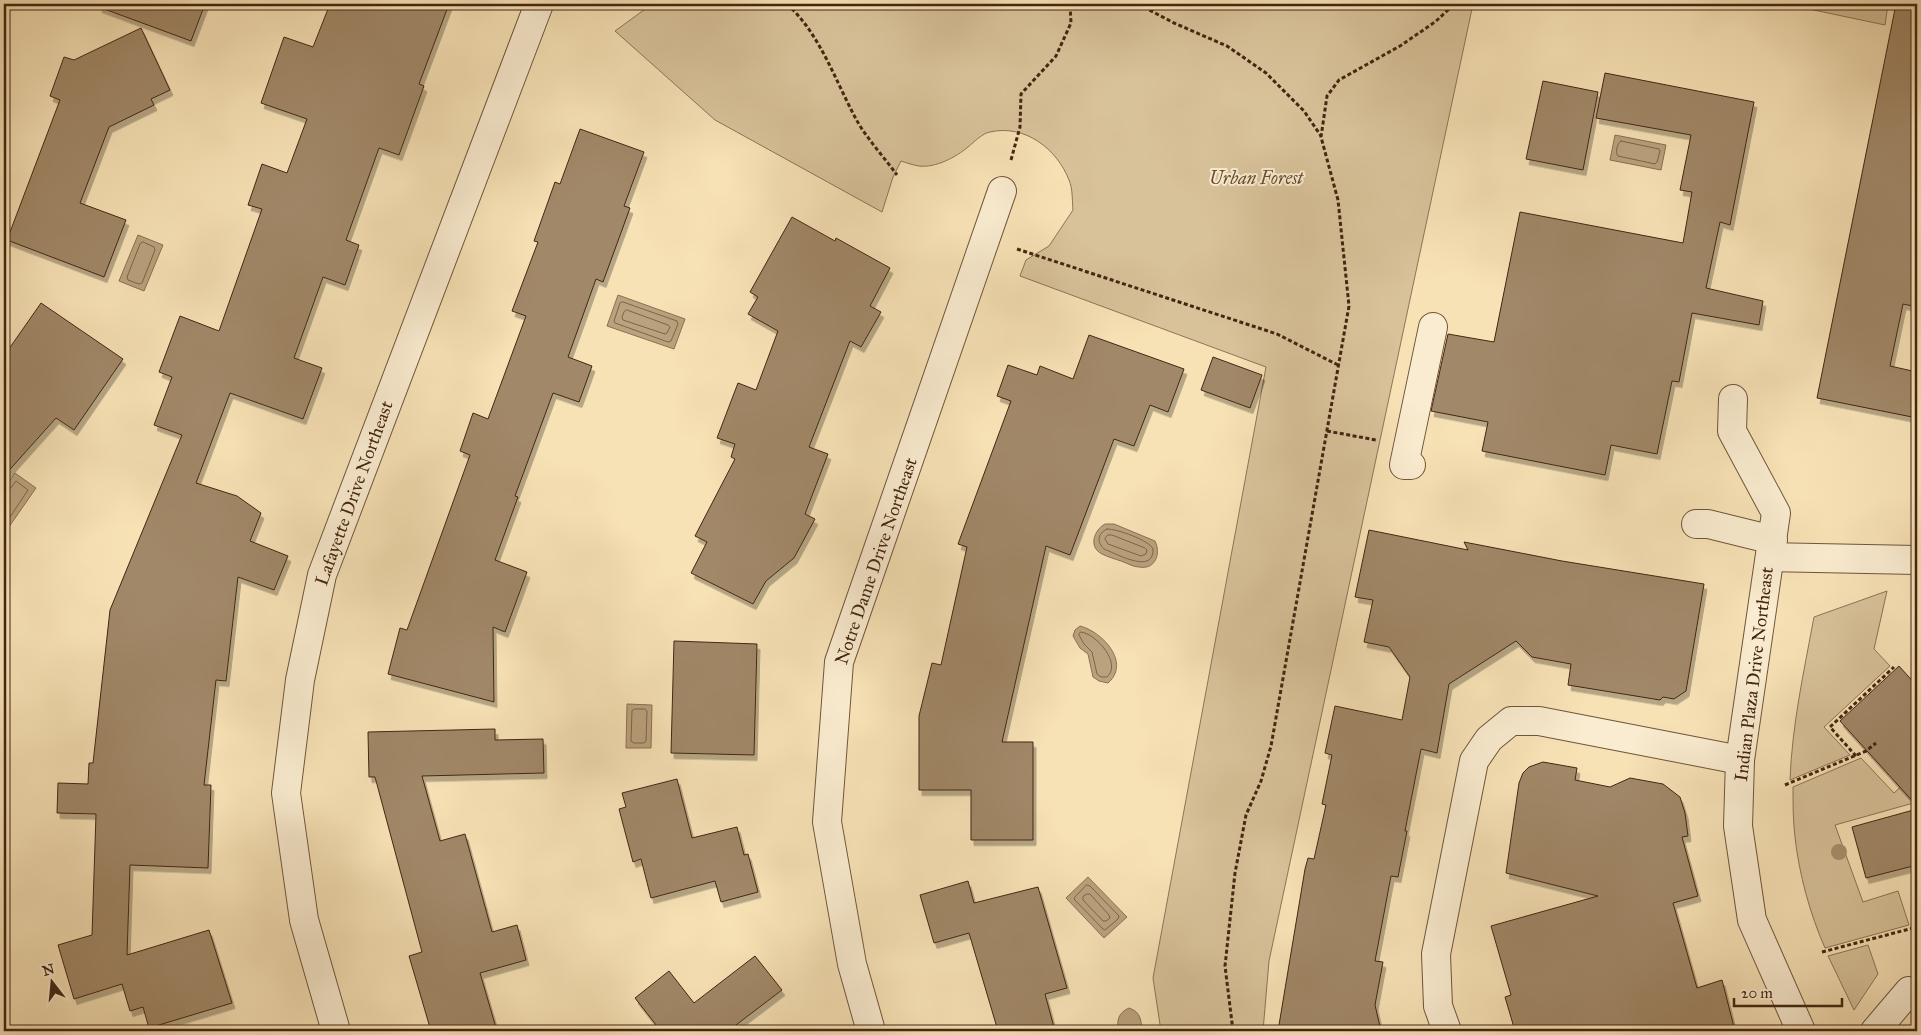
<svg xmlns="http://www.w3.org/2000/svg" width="1921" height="1035" viewBox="0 0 1921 1035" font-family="'IM FELL Great Primer',serif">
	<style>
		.green { fill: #d8c29a; stroke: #8e7456 }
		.water { fill: #baa27e; stroke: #8a7053 }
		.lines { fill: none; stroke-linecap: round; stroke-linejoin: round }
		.shore { stroke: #7e6448; stroke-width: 1 }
		.building { fill: #a18867; stroke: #432612; filter: url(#shadow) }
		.minor-casing { stroke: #70553b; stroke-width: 30 }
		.path { stroke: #432612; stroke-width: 3; stroke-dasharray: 4 2.5; stroke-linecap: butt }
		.minor { stroke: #faecd0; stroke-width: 28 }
		.tree { fill: #a8906e }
		.labels { text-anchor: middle; stroke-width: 4; stroke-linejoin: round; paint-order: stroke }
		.park-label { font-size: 18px; font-style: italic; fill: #684d34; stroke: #faecd0 }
		.street-label { font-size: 18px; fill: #432612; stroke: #faecd0 }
	</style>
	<defs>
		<filter id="shadow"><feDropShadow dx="3" dy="5.5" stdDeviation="0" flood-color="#0004"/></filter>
	</defs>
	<rect width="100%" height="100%" fill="#f7e2b6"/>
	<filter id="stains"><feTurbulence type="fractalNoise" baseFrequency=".004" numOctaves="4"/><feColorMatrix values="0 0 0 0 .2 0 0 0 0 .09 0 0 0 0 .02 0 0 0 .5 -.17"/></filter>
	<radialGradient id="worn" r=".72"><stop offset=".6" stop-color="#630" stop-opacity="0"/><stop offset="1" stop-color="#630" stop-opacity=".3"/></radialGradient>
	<!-- green -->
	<g class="green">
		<path d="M652 4H1473L1269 961 1263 1031H1161L1153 978 1266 367 1020 276 1026 260 1049 246 1073 210C1072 201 1073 189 1069 180 1057 149 1025 124 990 132 983 133 974 142 968 147 956 157 936 168 919 166 913 165 907 163 901 161L893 177 882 212 715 120 615 31Z"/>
		<polygon points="1785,4 1888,4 1885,25"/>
		<path d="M1887 591 1874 649 1890 666 1824 727 1850 755 1790 780C1792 725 1804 671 1814 617Z"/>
		<path d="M1861 758 1894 793 1917 772V802L1835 825 1863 902 1898 891 1909 925 1825 948C1810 914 1799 874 1795 837 1793 820 1793 804 1793 787Z"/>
		<polygon points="1868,945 1878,974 1854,1010 1828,956"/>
	</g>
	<!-- water -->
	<g class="water">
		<polygon points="1615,135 1666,145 1661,170 1610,160"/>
		<polygon points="138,235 163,245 144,291 119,281"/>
		<polygon points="618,295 685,319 674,349 607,326"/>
		<polygon points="15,473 36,488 4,534 4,489"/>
		<path d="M1105 524H1114L1155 541C1161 553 1156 570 1139 567 1133 567 1127 563 1121 561 1115 559 1108 557 1102 554 1088 547 1094 530 1105 524Z"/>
		<path d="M1080 626C1103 632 1131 663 1108 683L1099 681 1093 677 1088 654 1080 648 1073 636 1075 630Z"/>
		<polygon points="627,704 652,705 651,748 626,748"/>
		<polygon points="1088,877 1127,917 1104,938 1066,898"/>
		<path d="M1129 1008C1141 1012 1141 1020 1142 1031H1118C1117 1020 1118 1013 1129 1008Z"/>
	</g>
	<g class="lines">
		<!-- shore -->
		<g class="shore">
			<path d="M1621 141 1659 149 1660 151 1657 162 1655 164 1618 156C1615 153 1617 143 1621 141Z"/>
			<polygon points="143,242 154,247 155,250 142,283 139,284 128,280 127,277 140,244"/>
			<polygon points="623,302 677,321 678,324 671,341 668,342 615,323 614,321 620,303"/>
			<polygon points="627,310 668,325 670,327 667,333 665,334 623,320 622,317 624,312"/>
			<polyline points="4,491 9,490 16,481 28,490 4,526"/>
			<path d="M1107 529C1117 529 1149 540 1153 549 1154 575 1117 554 1104 549 1097 542 1097 534 1107 529Z"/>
			<polygon points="1108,535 1112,535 1145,548 1147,550 1146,554 1141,556 1108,544 1105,539"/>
			<path d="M1081 632C1097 634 1122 664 1107 677H1101L1097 674 1092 652 1084 644 1079 635Z"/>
			<polygon points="635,709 645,709 647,711 646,741 644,743 634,743 631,741 632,711"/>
			<polygon points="1087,885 1090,886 1119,916 1118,919 1105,930 1103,929 1074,899 1075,897"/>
			<polygon points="1087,894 1090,894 1109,915 1110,918 1106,921 1103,921 1083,900 1083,897"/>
		</g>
	</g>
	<!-- building -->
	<g class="building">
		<polygon points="99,4 205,4 191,41 99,7"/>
		<polygon points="330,4 449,4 419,84 424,86 399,155 379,148 346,240 359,245 345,285 323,277 294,358 322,368 303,419 230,393 196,483 237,496 261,513 250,541 288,556 274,590 238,577 226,681 216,680 204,785 211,785 208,868 130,865 127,955 209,930 232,1003 149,1028 143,1007 130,1011 122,984 74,999 58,945 92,935 96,814 57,813 58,783 88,784 89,763 93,763 110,610 182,435 154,425 172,377 159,372 180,316 219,331 262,209 248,205 262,164 287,173 307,119 261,103 284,37 313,47"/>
		<polygon points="1896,4 1917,4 1917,307 1903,304 1890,366 1917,372 1917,418 1817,398"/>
		<polygon points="141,28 170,90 151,99 154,105 109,127 80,203 126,220 104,277 7,240 60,100 50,96 64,57 74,60"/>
		<polygon points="1605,73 1754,102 1730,225 1720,222 1706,288 1763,301 1759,325 1692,313 1679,382 1672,381 1657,454 1611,445 1605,475 1482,451 1488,422 1431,411 1448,334 1494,342 1520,212 1683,243 1692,192 1680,190 1691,135 1596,118"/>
		<polygon points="1543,81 1598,92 1583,170 1526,159"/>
		<polygon points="580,129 644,152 624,206 630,208 603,282 596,279 568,357 592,366 579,402 553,393 515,496 518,497 495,560 527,572 505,632 493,627 494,702 388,674 400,628 407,630 470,455 460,451 473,413 488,419 526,316 512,311 538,242 534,241 555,182 560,184"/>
		<polygon points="792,217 835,241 836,238 890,268 870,306 881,312 861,347 850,341 809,447 828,454 805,514 815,519 794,558 766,581 753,604 691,573 707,542 695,536 735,459 731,457 735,444 717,438 738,383 756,390 778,331 748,314 758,297 750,292"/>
		<polygon points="41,303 123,359 74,430 56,418 4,476 4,356"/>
		<polygon points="1089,335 1184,369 1168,412 1150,405 1134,446 1114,439 1070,555 1046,546 1002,742 1033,742 1033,840 971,840 971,790 919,790 919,716 932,663 941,665 967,547 958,544 1011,401 997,396 1008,365 1037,375 1040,366 1073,379"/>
		<polygon points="1213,357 1262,375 1250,408 1201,390"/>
		<polygon points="1369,530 1468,550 1464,542 1562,561 1704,584 1686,691 1674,699 1663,697 1660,700 1568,685 1571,664 1532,657 1516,641 1449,684 1437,753 1421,749 1405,831 1407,831 1398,877 1391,876 1375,961 1383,962 1375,1005 1381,1031 1278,1031 1305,869 1308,858 1314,859 1326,805 1322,804 1332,755 1325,753 1335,706 1402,720 1410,677 1389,647 1364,642 1373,600 1355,597"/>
		<polygon points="674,641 757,644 754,755 671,753"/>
		<polygon points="1899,666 1917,686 1917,806 1840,721"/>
		<polygon points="495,729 495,740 543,739 544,773 422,776 440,841 465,834 492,932 517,925 526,960 480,973 497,1031 431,1031 409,956 422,952 375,777 369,777 368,732"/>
		<polygon points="1543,762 1577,768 1575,780 1610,787 1630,778 1663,784 1680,797 1685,813 1688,836 1682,837 1698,896 1673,903 1697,988 1722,980 1735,1031 1515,1031 1505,997 1511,995 1491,926 1598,896 1506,873 1519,783 1523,773 1529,767"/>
		<polygon points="677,779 692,838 737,827 744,855 748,854 758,892 721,902 715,881 651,898 641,859 633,862 619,809 626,807 622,793"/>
		<polygon points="1917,809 1917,865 1866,878 1852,827"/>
		<polygon points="968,881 974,903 1038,887 1067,988 1045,994 1055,1031 998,1031 969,933 934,943 920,895"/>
		<polygon points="755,956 782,990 728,1031 658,1031 660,1030 635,998 669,971 694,1003"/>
	</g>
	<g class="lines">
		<defs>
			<g id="minor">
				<polyline points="1733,399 1732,431 1776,513 1740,760 1738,826 1752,920 1801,1031"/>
				<polyline points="1411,465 1404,465 1433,327"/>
				<polyline points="1696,524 1708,524 1773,540"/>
				<polyline points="1770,557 1917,560"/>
				<polyline points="336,1031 304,920 286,793 300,680 322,575 539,4"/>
				<polyline points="871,1031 852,964 827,822 839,662 1002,191"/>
				<polyline points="1447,1031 1438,1006 1436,954 1474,761 1489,739 1511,721 1539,721 1740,760"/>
				<polyline points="1875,1031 1909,991"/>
			</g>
		</defs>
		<!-- minor casing -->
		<use href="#minor" class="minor-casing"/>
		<!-- path -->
		<g class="path">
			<path d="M787 4C820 34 835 80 856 119 867 139 884 157 897 175"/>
			<polyline points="1138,4 1174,23 1227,46 1266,73 1304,111 1321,136"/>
			<polyline points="1011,160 1020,127 1021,94 1056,56 1071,23 1070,4"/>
			<polyline points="1017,249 1277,334 1338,365"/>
			<polyline points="1327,431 1376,440"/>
			<polyline points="1856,756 1830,727 1894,667"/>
			<polyline points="1785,785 1866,751 1876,743"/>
			<polyline points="1822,952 1917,927"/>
			<polyline points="1233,1031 1225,966 1235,873 1246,815 1261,781 1271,746 1349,306 1338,200 1321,137 1327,96 1339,80 1400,46 1435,22 1449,9 1449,4"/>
		</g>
		<!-- minor -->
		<use href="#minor" class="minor"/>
	</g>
	<!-- trees -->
	<circle class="tree" cx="1839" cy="852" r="8"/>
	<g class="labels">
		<!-- park labels -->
		<g class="park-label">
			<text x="1256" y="184">Urban Forest</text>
		</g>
		<!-- street labels -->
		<g class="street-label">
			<text transform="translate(354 493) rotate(-70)" y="6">Lafayette Drive Northeast</text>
			<text transform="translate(876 561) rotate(-71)" y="6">Notre Dame Drive Northeast</text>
			<text transform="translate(1754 674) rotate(-83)" y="6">Indian Plaza Drive Northeast</text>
		</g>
	</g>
	<!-- margin -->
	<rect width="1921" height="1035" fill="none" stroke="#f7e2b6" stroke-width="20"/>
	<rect x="5" y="5" width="1911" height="1025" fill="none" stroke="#432612" stroke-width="2.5"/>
	<rect x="10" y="10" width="1901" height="1015" fill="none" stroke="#432612"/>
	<!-- north arrow -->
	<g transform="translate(52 982) rotate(344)" stroke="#faecd0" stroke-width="4" paint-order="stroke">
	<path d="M0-4L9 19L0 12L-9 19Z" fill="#432612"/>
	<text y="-8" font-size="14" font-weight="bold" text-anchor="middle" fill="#432612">N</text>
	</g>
	<!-- scale -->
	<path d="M1734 998v8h108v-8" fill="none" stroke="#432612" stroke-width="2.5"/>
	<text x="1741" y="998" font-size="15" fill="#432612" stroke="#faecd0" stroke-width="4" paint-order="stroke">20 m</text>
	<rect width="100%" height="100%" filter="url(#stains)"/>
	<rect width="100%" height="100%" fill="url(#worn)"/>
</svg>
